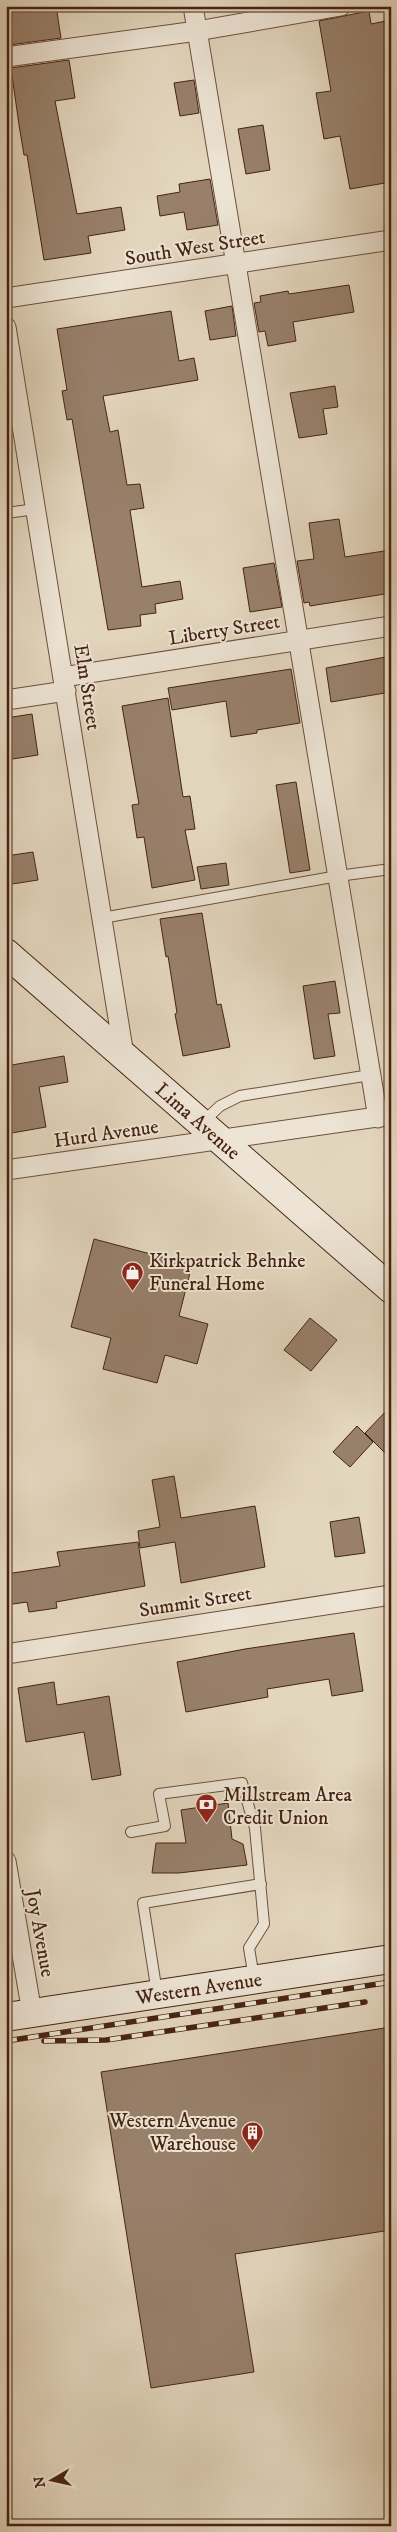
<svg xmlns="http://www.w3.org/2000/svg" width="397" height="2532" viewBox="0 0 397 2532" font-family="'IM FELL DW Pica',serif">
	<style>
		.building { fill: #98806b; stroke: #462311 }
		.lines { fill: none; stroke-linecap: round; stroke-linejoin: round }
		.lane-casing { stroke: #6d503c; stroke-width: 12 }
		.street-casing { stroke: #6d503c; stroke-width: 21 }
		.secondary-casing { stroke: #462311; stroke-width: 30 }
		.lane { stroke: #ede4d5; stroke-width: 10 }
		.street { stroke: #ede4d5; stroke-width: 19 }
		.secondary { stroke: #ede4d5; stroke-width: 28 }
		.rail-casing { stroke: #462311; stroke-width: 5.5 }
		.rail { stroke: #ede4d5; stroke-width: 4; stroke-dasharray: 11; stroke-linecap: butt }
		.labels { text-anchor: middle; stroke-width: 4; stroke-linejoin: round; paint-order: stroke }
		.street-label { font-size: 20px; fill: #462311; stroke: #ede4d5 }
		.poi-label { font-size: 20px; fill: #462311; stroke: #ede4d5; text-anchor: start }
	</style>
	<rect width="100%" height="100%" fill="#e3d6be"/>
	<filter id="stains"><feTurbulence type="fractalNoise" baseFrequency=".004" numOctaves="4"/><feColorMatrix values="0 0 0 0 .2 0 0 0 0 .09 0 0 0 0 .02 0 0 0 .5 -.17"/></filter>
	<radialGradient id="worn" r=".72"><stop offset=".6" stop-color="#630" stop-opacity="0"/><stop offset="1" stop-color="#630" stop-opacity=".3"/></radialGradient>
	<!-- building -->
	<g class="building">
		<polygon points="6,6 56,6 61,38 9,45"/>
		<polygon points="369,11 371,24 391,20 391,182 350,189 340,136 324,139 316,93 331,91 319,21"/>
		<polygon points="69,60 75,98 55,101 77,214 121,207 125,230 88,236 91,253 44,260 27,155 24,155 19,125 11,68"/>
		<polygon points="194,80 199,113 180,116 174,83"/>
		<polygon points="263,125 270,170 246,174 238,129"/>
		<polygon points="210,179 218,225 187,230 184,212 160,216 157,196 180,192 179,184"/>
		<polygon points="349,285 354,312 293,322 296,341 268,346 265,331 259,332 254,303 261,302 260,296 288,291 289,294"/>
		<polygon points="232,306 236,336 210,340 205,311"/>
		<polygon points="171,311 179,361 194,358 198,380 103,396 110,432 118,430 127,485 140,484 144,508 130,510 142,587 180,581 183,599 155,604 156,613 140,615 141,626 108,630 72,419 67,420 62,391 67,390 57,329"/>
		<polygon points="335,386 338,407 323,409 327,434 299,438 290,393"/>
		<polygon points="339,519 345,557 391,550 391,593 310,606 309,602 304,603 297,561 314,559 309,523"/>
		<polygon points="274,563 282,607 250,612 243,568"/>
		<polygon points="391,656 391,692 331,702 326,668"/>
		<polygon points="291,669 300,723 257,730 257,733 231,737 226,701 172,710 168,688"/>
		<polygon points="168,698 183,797 190,796 195,829 185,830 195,880 152,888 144,837 137,838 132,805 139,804 122,706"/>
		<polygon points="32,714 38,755 6,760 6,718"/>
		<polygon points="296,782 310,870 290,873 276,785"/>
		<polygon points="33,852 38,880 6,885 6,856"/>
		<polygon points="226,863 229,885 201,889 197,867"/>
		<polygon points="202,913 217,1005 221,1004 230,1047 183,1056 175,1014 177,1013 168,956 166,957 160,919"/>
		<polygon points="335,981 340,1013 328,1014 335,1056 314,1059 303,986"/>
		<polygon points="64,1056 68,1082 39,1087 46,1127 12,1133 6,1098 6,1066"/>
		<polygon points="94,1239 192,1265 179,1316 208,1324 197,1364 165,1355 157,1383 103,1369 111,1338 71,1327"/>
		<polygon points="310,1318 337,1340 311,1371 284,1350"/>
		<polygon points="391,1406 391,1459 365,1433"/>
		<polygon points="357,1426 373,1442 350,1467 333,1452"/>
		<polygon points="174,1476 181,1518 255,1506 265,1567 181,1583 175,1542 140,1548 138,1531 160,1527 152,1480"/>
		<polygon points="359,1517 365,1553 335,1557 330,1522"/>
		<polygon points="138,1542 145,1586 56,1602 57,1608 29,1612 27,1602 6,1605 6,1574 60,1566 57,1552"/>
		<polygon points="354,1633 363,1691 332,1696 329,1679 267,1689 268,1697 186,1712 177,1662 245,1649"/>
		<polygon points="54,1682 57,1705 109,1696 121,1775 92,1780 84,1732 26,1742 18,1688"/>
		<polygon points="228,1803 232,1839 243,1844 247,1865 179,1873 152,1873 156,1843 186,1843 181,1810"/>
		<polygon points="391,2027 391,2230 235,2254 254,2372 151,2388 101,2072"/>
	</g>
	<g class="lines">
		<defs>
			<g id="lane">
				<polyline points="6,513 36,509"/>
				<polyline points="102,918 338,876 391,869"/>
				<polyline points="203,1122 220,1106 240,1096 370,1075"/>
				<polyline points="131,1832 165,1826 159,1794 242,1783 255,1828 264,1924 249,1948 254,1978"/>
				<polyline points="157,1993 143,1903 261,1884"/>
			</g>
			<g id="street">
				<polyline points="193,6 378,1118"/>
				<polyline points="6,57 197,31 341,6"/>
				<polyline points="6,298 391,240"/>
				<polyline points="6,327 124,1055"/>
				<polyline points="63,677 391,626"/>
				<polyline points="6,700 66,691"/>
				<polyline points="6,1170 391,1115"/>
				<polyline points="6,1654 391,1595"/>
				<polyline points="6,1861 32,2013"/>
			</g>
			<g id="secondary">
				<path id="s1" d="M6 953 391 1289"/>
				<path id="s2" d="M6 2017 391 1959"/>
			</g>
		</defs>
		<!-- lane casing -->
		<use href="#lane" class="lane-casing"/>
		<!-- street casing -->
		<use href="#street" class="street-casing"/>
		<!-- secondary casing -->
		<use href="#secondary" class="secondary-casing"/>
		<!-- lane -->
		<use href="#lane" class="lane"/>
		<!-- street -->
		<use href="#street" class="street"/>
		<!-- secondary -->
		<use href="#secondary" class="secondary"/>
		<defs>
			<g id="rail">
				<polyline points="6,2041 391,1982"/>
				<polyline points="44,2041 106,2040 365,2002"/>
			</g>
		</defs>
		<!-- rail casing -->
		<use href="#rail" class="rail-casing"/>
		<!-- rail -->
		<use href="#rail" class="rail"/>
	</g>
	<!-- icons -->
	<defs>
		<symbol id="shop-pin" viewBox="-11 -11 22 30"><path d="M0 17L-7.5 6A9.5 9.5 0 1 1 7.5 6Z" fill="#8f2418" stroke="#ede4d5"/><path d="M-5-2.5h2.3a2.7 3.5 0 0 1 5.4 0H5L5.5 6h-11ZM-1.5-2.5h3a1.5 2.3 0 0 0-3 0Z" fill="#fff"/></symbol>
		<symbol id="bank-pin" viewBox="-11 -11 22 30"><path d="M0 17L-7.5 6A9.5 9.5 0 1 1 7.5 6Z" fill="#8f2418" stroke="#ede4d5"/><path d="M-6-4H6V4H-6ZM0-2.3a2.3 2.3 0 1 0 0 4.6a2.3 2.3 0 1 0 0-4.6Z" fill="#fff"/></symbol>
		<symbol id="building-pin" viewBox="-11 -11 22 30"><path d="M0 17L-7.5 6A9.5 9.5 0 1 1 7.5 6Z" fill="#8f2418" stroke="#ede4d5"/><path d="M-4-6H4V6H1V3H-1V6H-4ZM-2.5-4.3h1.7v1.8h-1.7ZM.8-4.3h1.7v1.8H.8ZM-2.5-1h1.7V.8h-1.7ZM.8-1h1.7V.8H.8Z" fill="#fff"/></symbol>
	</defs>
	<g fill-rule="evenodd">
		<use href="#shop-pin" x="120" y="1260" width="25" height="34"/>
		<use href="#bank-pin" x="194" y="1792" width="25" height="34"/>
		<use href="#building-pin" x="240" y="2120" width="25" height="34"/>
	</g>
	<g class="labels">
		<!-- street labels -->
		<g class="street-label">
			<text transform="translate(195 247) rotate(-9)" y="7">South West Street</text>
			<text transform="translate(224 629) rotate(-9)" y="7">Liberty Street</text>
			<text transform="translate(88 687) rotate(81)" y="7">Elm Street</text>
			<text dy="7" stroke="none"><textPath href="#s1" startOffset="255">Lima Avenue</textPath></text>
			<text transform="translate(106 1133) rotate(-8)" y="7">Hurd Avenue</text>
			<text transform="translate(195 1601) rotate(-9)" y="7">Summit Street</text>
			<text transform="translate(41 1933) rotate(80)" y="7">Joy Avenue</text>
			<text dy="7" stroke="none"><textPath href="#s2" startOffset="195">Western Avenue</textPath></text>
		</g>
		<!-- poi labels -->
		<g class="poi-label">
			<text x="149" y="1267">Kirkpatrick Behnke<tspan x="149" dy="23">Funeral Home</tspan></text>
			<text x="223" y="1801">Millstream Area<tspan x="223" dy="23">Credit Union</tspan></text>
			<text x="236" y="2127" text-anchor="end">Western Avenue<tspan x="236" dy="23">Warehouse</tspan></text>
		</g>
	</g>
	<!-- margin -->
	<rect width="397" height="2532" fill="none" stroke="#e3d6be" stroke-width="25"/>
	<rect x="8" y="8" width="382" height="2517" fill="none" stroke="#462311" stroke-width="2.5"/>
	<rect x="12" y="12" width="372" height="2507" fill="none" stroke="#462311"/>
	<!-- north arrow -->
	<g transform="translate(52 2480) rotate(261)" stroke="#ede4d5" stroke-width="4" paint-order="stroke">
	<path d="M0-4L9 19L0 12L-9 19Z" fill="#462311"/>
	<text y="-8" font-size="14" font-weight="bold" text-anchor="middle" fill="#462311">N</text>
	</g>
	<rect width="100%" height="100%" filter="url(#stains)"/>
	<rect width="100%" height="100%" fill="url(#worn)"/>
</svg>
